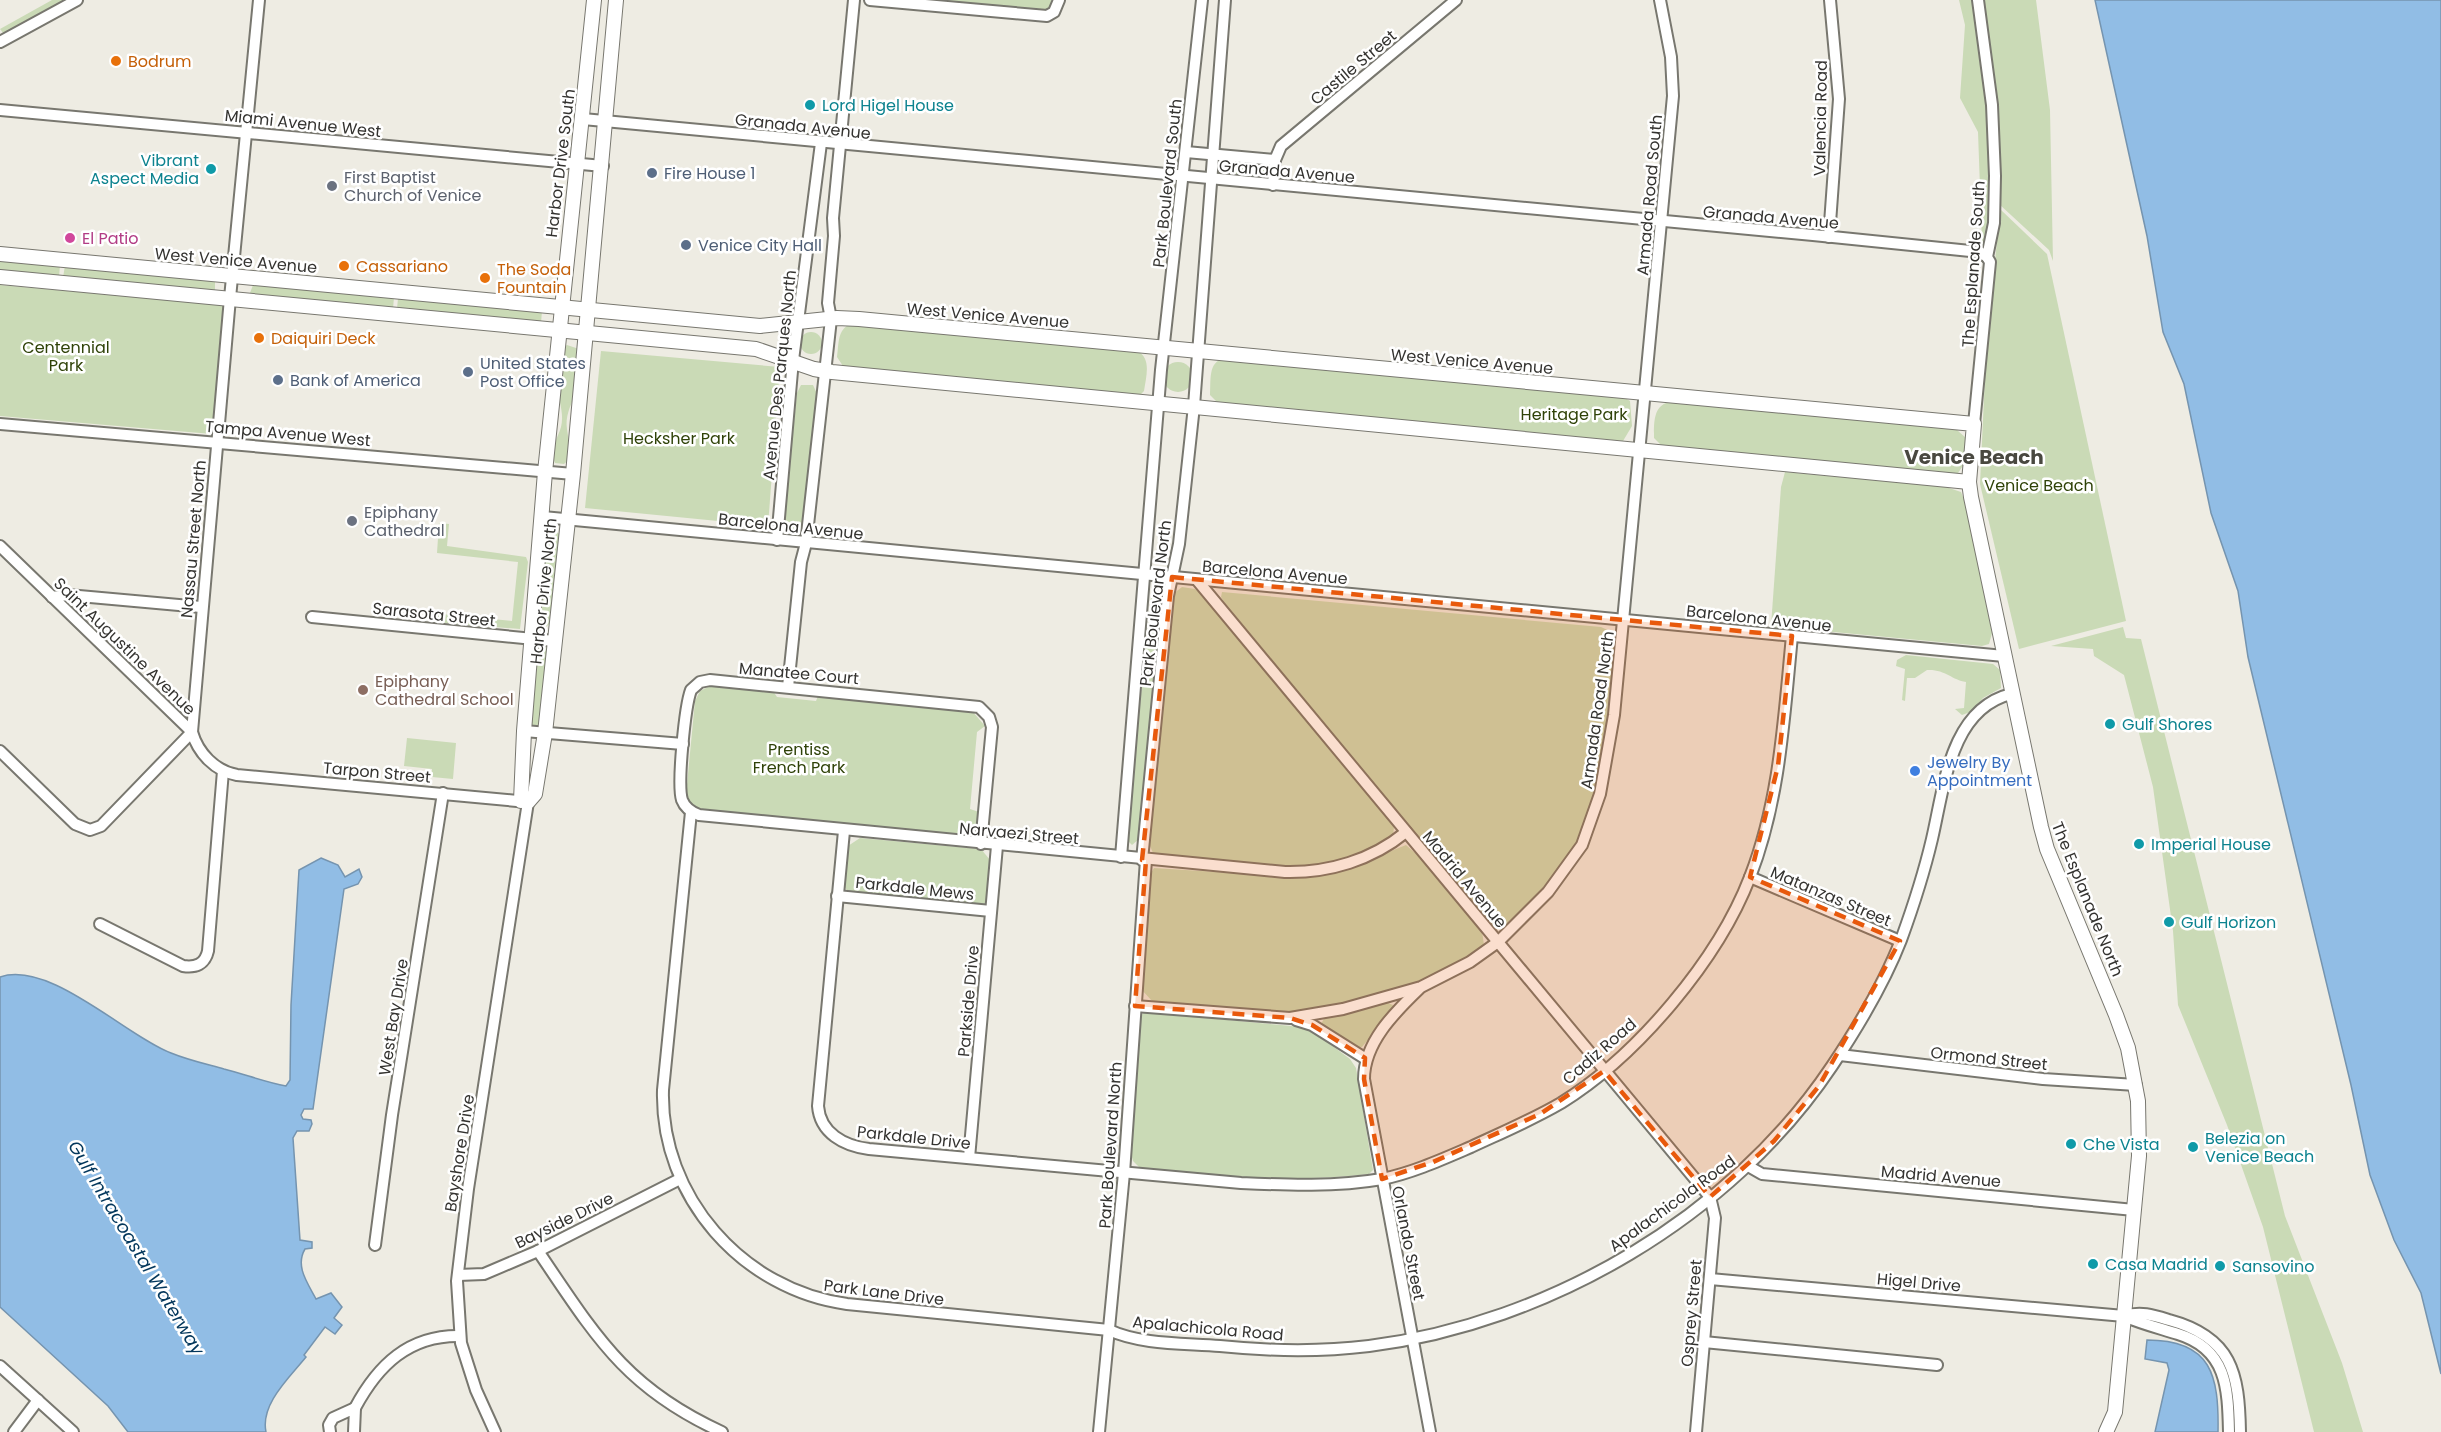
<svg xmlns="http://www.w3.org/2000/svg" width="2441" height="1432" viewBox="0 0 2441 1432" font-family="Poppins,sans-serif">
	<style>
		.green { fill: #cadab6 }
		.water { fill: #91bde5; stroke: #7594af; stroke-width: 1.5 }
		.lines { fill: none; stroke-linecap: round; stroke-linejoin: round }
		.minor-casing { stroke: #78776f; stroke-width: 14 }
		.tertiary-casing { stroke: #78776f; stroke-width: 16 }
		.minor { stroke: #fff; stroke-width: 10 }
		.tertiary { stroke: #fff; stroke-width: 14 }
		.marked { fill: #e8590c; fill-opacity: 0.2; stroke: #e8590c; stroke-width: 4.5; stroke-dasharray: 12 8; stroke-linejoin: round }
		.food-dot { fill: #e8710a; stroke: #fff; stroke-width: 2 }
		.culture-dot { fill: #0f9aa8; stroke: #fff; stroke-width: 2 }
		.service-dot { fill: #5c6f8a; stroke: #fff; stroke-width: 2 }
		.worship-dot { fill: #6b7280; stroke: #fff; stroke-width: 2 }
		.hotel-dot { fill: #d1479c; stroke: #fff; stroke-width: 2 }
		.education-dot { fill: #8d6e63; stroke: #fff; stroke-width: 2 }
		.shop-dot { fill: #3f7fe0; stroke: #fff; stroke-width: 2 }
		.labels { text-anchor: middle; stroke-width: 5; stroke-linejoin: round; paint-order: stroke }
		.food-label { font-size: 16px; fill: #c56008; stroke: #fff; text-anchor: start }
		.street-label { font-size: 16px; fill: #343330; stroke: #fff }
		.culture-label { font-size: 16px; fill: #0d838f; stroke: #fff; text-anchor: start }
		.service-label { font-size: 16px; fill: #4e5e75; stroke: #fff; text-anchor: start }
		.worship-label { font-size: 16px; fill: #5b616d; stroke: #fff; text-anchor: start }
		.hotel-label { font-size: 16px; fill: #b23c85; stroke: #fff; text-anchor: start }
		.park-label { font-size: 16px; fill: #2f4208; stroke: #fff }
		.education-label { font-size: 16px; fill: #785e54; stroke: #fff; text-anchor: start }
		.shop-label { font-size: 16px; fill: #366cbe; stroke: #fff; text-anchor: start }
		.water-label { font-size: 18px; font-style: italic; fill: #03375c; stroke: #fff }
		.quarter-label { font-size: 20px; font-weight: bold; fill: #494840; stroke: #fff }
	</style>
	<rect width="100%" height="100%" fill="#eeece3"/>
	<!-- green -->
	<g class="green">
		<polygon points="52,0 65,0 4,34 0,29"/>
		<polygon points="913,0 1051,0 1050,13"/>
		<polygon points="1959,0 2036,0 2050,110 2053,261 2049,250 1999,204 1976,268 1982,243 1978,132 1960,98 1965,25"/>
		<polygon points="1232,164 1266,168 1270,170 1269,177 1231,175 1227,172 1227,168"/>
		<polygon points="2000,209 2047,254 2126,621 2019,649 1980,484 1986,355"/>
		<polygon points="0,260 60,265 59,277 0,271"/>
		<polygon points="65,266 207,280 215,282 215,290 63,277"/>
		<polygon points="0,285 223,305 212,434 0,416"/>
		<polygon points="253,285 394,297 393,309 253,295 250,293"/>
		<polygon points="398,298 542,311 541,323 397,309"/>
		<path d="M851 324 1137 351C1152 358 1146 377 1144 391L1139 396 843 366 837 357C839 344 837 329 851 324Z"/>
		<circle cx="811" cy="343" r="11"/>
		<path d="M567 345 579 349C577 364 579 383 574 397 570 407 565 417 567 429 568 440 575 456 564 464L555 463C549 450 558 438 561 427 564 415 560 406 559 395 557 380 562 362 564 347Z"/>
		<polygon points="601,351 780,367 768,526 585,508"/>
		<path d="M1223 359 1622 396 1630 401 1632 426 1623 441 1218 403 1210 395C1211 381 1208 362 1223 359Z"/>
		<circle cx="1178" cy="377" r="15"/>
		<polygon points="801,385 813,385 818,396 803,524 797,532 792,533 786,528 784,520 797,393"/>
		<path d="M1671 402 1957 430 1966 438 1964 464 1958 473H1949L1662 446 1654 438C1654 423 1653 404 1671 402Z"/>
		<polygon points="1785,472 1946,487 1961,492 1965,502 1992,633 1989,644 1982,646 1771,626 1781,487"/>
		<polygon points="439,523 449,524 447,546 526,557 528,562 520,629 431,622 431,613 512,621 518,562 437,553"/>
		<polygon points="554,529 559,534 551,623 544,628 539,622 548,533"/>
		<path d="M1182 587 1195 589 1204 596 1390 821 1394 827 1393 836C1363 859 1324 866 1288 867L1153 853 1150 846V831L1172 603 1173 594Z"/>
		<path d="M1222 592 1601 627 1614 633C1621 653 1613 685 1610 706 1604 748 1601 796 1582 835 1564 873 1533 901 1503 930L1493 928 1224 602 1221 597Z"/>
		<polygon points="1157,593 1163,598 1139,839 1132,845 1126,839 1151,598"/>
		<polygon points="2123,627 2126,638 2141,639 2285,1216 2342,1363 2363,1432 2314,1432 2263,1227 2227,1125 2178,1005 2173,931 2153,787 2124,675 2094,656 2093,649 2051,646"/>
		<polygon points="542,645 548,649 541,727 533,729 529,723 537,648"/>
		<path d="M1906 655 1993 664 2000 670 2001 688 1983 698 1973 711 1962 715 1955 709 1964 708 1966 682C1952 680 1945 669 1927 670L1915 678H1907L1905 701 1902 700 1905 669 1896 666 1897 660Z"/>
		<polygon points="710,686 773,691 777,697 816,701 818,696 973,712 985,726 977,732 970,809 979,812 978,828 968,836 699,810 688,802 686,795 695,701 700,691"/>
		<polygon points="407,738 456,743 453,779 432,777 432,769 404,766"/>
		<polygon points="860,838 981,849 990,860 987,904 850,893 842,885 848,846"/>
		<polygon points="1406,845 1423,860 1482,931 1484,945 1480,951 1433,976 1401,989 1309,1011 1282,1014 1153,1002 1141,989 1150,875 1154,868 1298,877 1341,871"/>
		<polygon points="1388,1003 1393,1005 1392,1011 1362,1047 1357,1047 1321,1024 1325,1017"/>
		<path d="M1145 1012 1302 1027 1315 1033 1350 1059 1356 1068 1373 1170 1369 1174C1292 1183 1218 1176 1141 1169L1133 1161 1130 1150 1140 1016Z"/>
	</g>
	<!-- water -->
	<g class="water">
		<polygon points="2095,0 2441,0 2441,1374 2421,1293 2394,1240 2370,1175 2351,1085 2248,657 2238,591 2211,513 2184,384 2163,332 2147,236"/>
		<path d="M321 858 338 865 345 877 359 869 362 877 358 884 344 889 313 1109H304L301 1115 303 1119 311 1120 312 1124 309 1131H297L293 1138 300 1240 312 1242V1248L305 1249C295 1266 307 1282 316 1299L331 1293 342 1307 334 1318 342 1325 335 1334 325 1327 304 1355 306 1357C290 1377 260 1404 266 1432H128L108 1406 0 1307V977C50 960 126 1036 171 1053 188 1060 206 1064 224 1069 244 1074 265 1082 286 1086L290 1080 291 1005 299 870Z"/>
		<path d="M2147 1340C2212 1340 2219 1376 2218 1432H2155L2169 1370 2167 1363 2145 1359Z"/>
	</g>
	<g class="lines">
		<defs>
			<g id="minor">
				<polyline points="870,0 1047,16 1054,12 1059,0"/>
				<polyline points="0,42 77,0"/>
				<polyline points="0,110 603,166"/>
				<polyline points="583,119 1813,235 1980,252 1987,257"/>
				<polyline points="1186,152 1275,160"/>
				<polyline points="1273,185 1275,160 1281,146 1456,0"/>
				<polyline points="1829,237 1839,99 1830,0"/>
				<polyline points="0,424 573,474"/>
				<polyline points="1974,424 1990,262 1987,257 1994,223 1995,176 1992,105 1978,0"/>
				<polyline points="543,517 2004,656"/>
				<polyline points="777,540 793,360 821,143"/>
				<path d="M0 546 192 732C198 753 215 771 237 775L528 802 468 1189 457 1281 461 1343 476 1390 495 1432"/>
				<polyline points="1197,580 1710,1197 1715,1218 1696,1432"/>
				<polyline points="52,597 68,595 201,607"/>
				<polyline points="312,617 554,641"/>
				<polyline points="788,687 801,562 806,543 831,319 828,303 834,236 833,218 854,0"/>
				<polyline points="524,731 683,744"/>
				<polyline points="192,732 230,298 259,0"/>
				<polyline points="0,751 75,824 90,830 101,826 192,732"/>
				<path d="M691 812 663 1090C660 1197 743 1290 847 1304L1109 1330C1141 1345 1185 1343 1220 1346 1269 1351 1320 1352 1369 1346 1549 1323 1731 1217 1832 1066 1858 1027 1884 984 1901 940 1913 907 1924 873 1932 839 1944 788 1950 709 2011 694"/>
				<path d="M844 831 818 1106C820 1133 844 1146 869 1149L1241 1183C1287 1185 1336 1187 1382 1179 1412 1173 1443 1159 1471 1147 1501 1133 1532 1120 1561 1103 1637 1056 1718 960 1750 877 1780 800 1784 717 1792 636"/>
				<path d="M981 844 992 727 989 717 979 707 710 680 700 682 691 690C685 706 677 784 682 800 685 808 691 812 699 815L1285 872C1329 873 1372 860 1406 832"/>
				<polyline points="1121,857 1161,370 1202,0"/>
				<polyline points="1142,860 1168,596 1179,544 1194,406 1225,0"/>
				<polyline points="1750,877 1900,941"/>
				<polyline points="837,896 991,911"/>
				<path d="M100 924 183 966C196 968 205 964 208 951L223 771"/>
				<path d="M1419 989C1394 1013 1364 1043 1364 1079L1430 1432"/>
				<polyline points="1135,1006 1290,1018 1343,1009 1421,987 1470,962 1498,942 1548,892 1582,845 1600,794 1614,715 1673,96 1671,57 1660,0"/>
				<polyline points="1296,1020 1312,1025 1366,1059"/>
				<polyline points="1840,1055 2043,1079 2136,1085"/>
				<polyline points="969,1158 997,846"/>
				<polyline points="1748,1166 1762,1174 2134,1210"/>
				<polyline points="375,1245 392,1115 443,793"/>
				<path d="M538 1251C595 1335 625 1388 722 1432"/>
				<polyline points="458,1275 484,1274 538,1251 680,1179"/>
				<path d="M1710 1279 2124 1316C2142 1324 2159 1328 2178 1334 2227 1349 2228 1388 2229 1432"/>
				<path d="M2124 1316C2141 1311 2153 1315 2169 1320 2232 1337 2239 1373 2240 1432"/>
				<polyline points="1704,1342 1937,1365"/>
				<polyline points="0,1366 73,1432"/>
				<path d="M355 1408C378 1365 409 1335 460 1336"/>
				<polyline points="14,1432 38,1400"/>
				<polyline points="330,1432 329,1425 333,1418 355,1408 354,1432"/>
				<polyline points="1099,1432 1124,1173 1146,860"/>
			</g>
			<g id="tertiary">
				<polyline points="0,254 760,326 837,318 859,319 1974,424 1969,482 1971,497 2041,827 2047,849 2116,1015 2128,1048 2138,1101 2139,1156 2115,1412 2106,1432"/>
				<polyline points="0,277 756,349 814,369 832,372 1969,482"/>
				<polyline points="521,801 524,731 545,472 594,0"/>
				<polyline points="528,802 535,794 545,733 573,474 616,0"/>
			</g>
		</defs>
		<!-- minor casing -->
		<use href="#minor" class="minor-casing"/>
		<!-- tertiary casing -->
		<use href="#tertiary" class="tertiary-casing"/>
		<!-- minor -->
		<use href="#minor" class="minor"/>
		<!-- tertiary -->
		<use href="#tertiary" class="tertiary"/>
	</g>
	<!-- marked area -->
	<path class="marked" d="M1172 577 1792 636 1778 766 1750 877 1900 941 1819 1086 1774 1141 1710 1197 1604 1071 1540 1114 1433 1162 1382 1179 1364 1079 1365 1058 1312 1025 1290 1018 1135 1006 1146 860H1142Z"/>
	<!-- markers -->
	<g class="food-dot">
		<circle cx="116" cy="61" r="6"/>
		<circle cx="344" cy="266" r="6"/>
		<circle cx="485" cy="278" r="6"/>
		<circle cx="259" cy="338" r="6"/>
	</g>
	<g class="culture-dot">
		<circle cx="810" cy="105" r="6"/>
		<circle cx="211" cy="169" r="6"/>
		<circle cx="2110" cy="724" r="6"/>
		<circle cx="2139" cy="844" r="6"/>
		<circle cx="2169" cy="922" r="6"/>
		<circle cx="2071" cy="1144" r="6"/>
		<circle cx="2193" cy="1147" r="6"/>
		<circle cx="2093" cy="1264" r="6"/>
		<circle cx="2220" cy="1266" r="6"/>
	</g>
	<g class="service-dot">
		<circle cx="652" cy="173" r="6"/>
		<circle cx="686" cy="245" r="6"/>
		<circle cx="468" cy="372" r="6"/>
		<circle cx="278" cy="380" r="6"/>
	</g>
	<g class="worship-dot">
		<circle cx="332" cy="186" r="6"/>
		<circle cx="352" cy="521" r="6"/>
	</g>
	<circle class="hotel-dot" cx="70" cy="238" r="6"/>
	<circle class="education-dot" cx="363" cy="690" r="6"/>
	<circle class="shop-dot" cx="1915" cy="771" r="6"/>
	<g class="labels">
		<!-- food labels -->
		<g class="food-label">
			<text x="128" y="67">Bodrum</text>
			<text x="356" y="272">Cassariano</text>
			<text x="497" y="275">The Soda<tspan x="497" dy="18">Fountain</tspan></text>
			<text x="271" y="344">Daiquiri Deck</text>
		</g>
		<!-- street labels -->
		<g class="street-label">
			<text transform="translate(1353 67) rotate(-40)" y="6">Castile Street</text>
			<text transform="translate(1820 118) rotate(-89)" y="6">Valencia Road</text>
			<text transform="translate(303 123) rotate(6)" y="6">Miami Avenue West</text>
			<text transform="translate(803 126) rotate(6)" y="6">Granada Avenue</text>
			<text transform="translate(560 163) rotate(-83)" y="6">Harbor Drive South</text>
			<text transform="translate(1287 171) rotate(5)" y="6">Granada Avenue</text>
			<text transform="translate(1167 183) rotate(-84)" y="6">Park Boulevard South</text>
			<text transform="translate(1649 195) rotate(-85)" y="6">Armada Road South</text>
			<text transform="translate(1771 217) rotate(5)" y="6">Granada Avenue</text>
			<text transform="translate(236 260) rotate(5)" y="6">West Venice Avenue</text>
			<text transform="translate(1973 264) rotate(-86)" y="6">The Esplanade South</text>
			<text transform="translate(988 315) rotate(5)" y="6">West Venice Avenue</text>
			<text transform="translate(1472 361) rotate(5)" y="6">West Venice Avenue</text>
			<text transform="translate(779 375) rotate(-84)" y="6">Avenue Des Parques North</text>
			<text transform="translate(288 433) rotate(5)" y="6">Tampa Avenue West</text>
			<text transform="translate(791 526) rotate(6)" y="6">Barcelona Avenue</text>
			<text transform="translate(193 539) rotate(-85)" y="6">Nassau Street North</text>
			<text transform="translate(1275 572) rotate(5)" y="6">Barcelona Avenue</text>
			<text transform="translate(543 591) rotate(-84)" y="6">Harbor Drive North</text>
			<text transform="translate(1155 603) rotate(-83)" y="6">Park Boulevard North</text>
			<text transform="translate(434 614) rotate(6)" y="6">Sarasota Street</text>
			<text transform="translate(1759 618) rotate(6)" y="6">Barcelona Avenue</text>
			<text transform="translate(125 646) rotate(44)" y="6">Saint Augustine Avenue</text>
			<text transform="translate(799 673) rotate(5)" y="6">Manatee Court</text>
			<text transform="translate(1597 710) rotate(-82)" y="6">Armada Road North</text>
			<text transform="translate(377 772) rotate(5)" y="6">Tarpon Street</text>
			<text transform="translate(1019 833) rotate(5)" y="6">Narvaezi Street</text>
			<text transform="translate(1465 879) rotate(50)" y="6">Madrid Avenue</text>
			<text transform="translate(915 888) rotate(6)" y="6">Parkdale Mews</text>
			<text transform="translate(1831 896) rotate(23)" y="6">Matanzas Street</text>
			<text transform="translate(2088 899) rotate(68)" y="6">The Esplanade North</text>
			<text transform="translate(968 1001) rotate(-85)" y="6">Parkside Drive</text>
			<text transform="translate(393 1017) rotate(-81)" y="6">West Bay Drive</text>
			<text transform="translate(1599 1051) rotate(-41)" y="6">Cadiz Road</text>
			<text transform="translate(1989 1058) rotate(6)" y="6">Ormond Street</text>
			<text transform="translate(914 1137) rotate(6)" y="6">Parkdale Drive</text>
			<text transform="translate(1110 1145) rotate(-86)" y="6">Park Boulevard North</text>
			<text transform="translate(459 1153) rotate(-81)" y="6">Bayshore Drive</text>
			<text transform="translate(1941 1176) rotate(5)" y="6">Madrid Avenue</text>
			<text transform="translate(1672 1203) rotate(-36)" y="6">Apalachicola Road</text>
			<text transform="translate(564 1220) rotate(-26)" y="6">Bayside Drive</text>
			<text transform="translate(1409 1243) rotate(79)" y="6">Orlando Street</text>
			<text transform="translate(1919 1282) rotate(5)" y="6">Higel Drive</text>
			<text transform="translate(884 1292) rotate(7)" y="6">Park Lane Drive</text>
			<text transform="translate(1691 1313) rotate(-85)" y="6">Osprey Street</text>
			<text transform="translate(1208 1328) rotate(5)" y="6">Apalachicola Road</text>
		</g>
		<!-- culture labels -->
		<g class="culture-label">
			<text x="822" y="111">Lord Higel House</text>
			<text x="199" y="166" text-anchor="end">Vibrant<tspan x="199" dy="18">Aspect Media</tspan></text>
			<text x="2122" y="730">Gulf Shores</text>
			<text x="2151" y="850">Imperial House</text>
			<text x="2181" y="928">Gulf Horizon</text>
			<text x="2205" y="1144">Belezia on<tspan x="2205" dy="18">Venice Beach</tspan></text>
			<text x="2083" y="1150">Che Vista</text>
			<text x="2105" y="1270">Casa Madrid</text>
			<text x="2232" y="1272">Sansovino</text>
		</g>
		<!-- service labels -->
		<g class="service-label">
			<text x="664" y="179">Fire House 1</text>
			<text x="698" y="251">Venice City Hall</text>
			<text x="480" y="369">United States<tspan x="480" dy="18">Post Office</tspan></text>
			<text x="290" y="386">Bank of America</text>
		</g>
		<!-- worship labels -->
		<g class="worship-label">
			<text x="344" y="183">First Baptist<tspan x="344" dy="18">Church of Venice</tspan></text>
			<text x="364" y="518">Epiphany<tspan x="364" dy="18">Cathedral</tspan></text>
		</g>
		<!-- hotel labels -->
		<g class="hotel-label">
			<text x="82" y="244">El Patio</text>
		</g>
		<!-- park labels -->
		<g class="park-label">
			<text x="66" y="353">Centennial<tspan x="66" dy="18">Park</tspan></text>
			<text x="1574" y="420">Heritage Park</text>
			<text x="679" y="444">Hecksher Park</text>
			<text x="2039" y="491">Venice Beach</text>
			<text x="799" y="755">Prentiss<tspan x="799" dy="18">French Park</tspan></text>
		</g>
		<!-- education labels -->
		<g class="education-label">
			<text x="375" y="687">Epiphany<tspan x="375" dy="18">Cathedral School</tspan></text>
		</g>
		<!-- shop labels -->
		<g class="shop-label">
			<text x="1927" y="768">Jewelry By<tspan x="1927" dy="18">Appointment</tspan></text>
		</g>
		<!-- water labels -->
		<g class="water-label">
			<text transform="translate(136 1248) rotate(59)" y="6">Gulf Intracoastal Waterway</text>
		</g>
		<!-- quarter labels -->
		<g class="quarter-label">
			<text x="1974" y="464">Venice Beach</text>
		</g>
	</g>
</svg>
